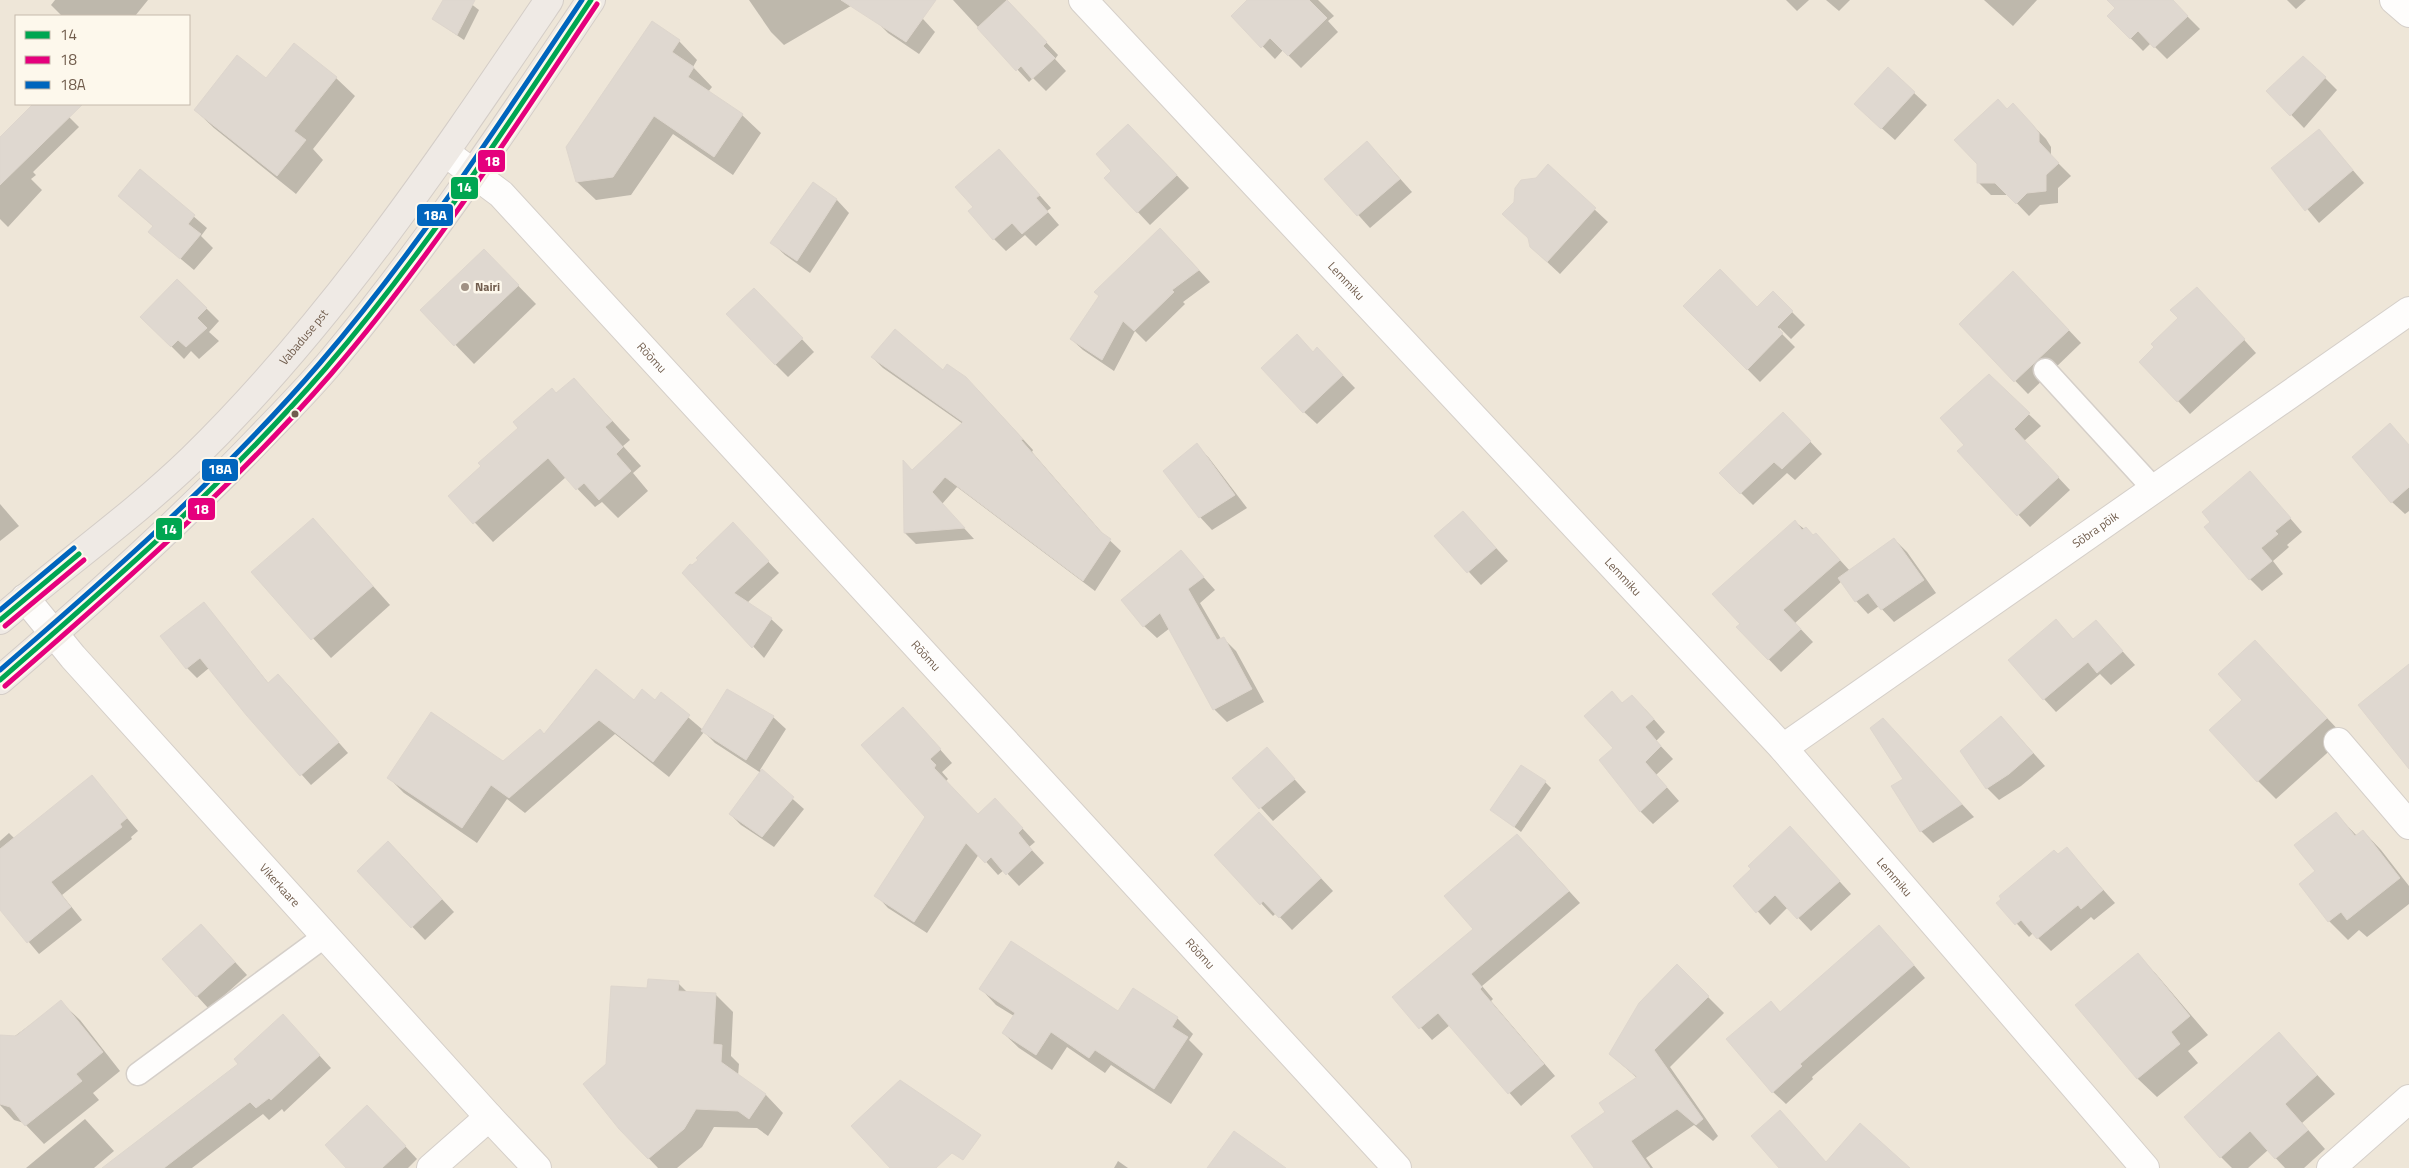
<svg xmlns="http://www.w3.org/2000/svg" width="2409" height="1168" viewBox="0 0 2409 1168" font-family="'Titillium Web',sans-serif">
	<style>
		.residential { fill: #eee6d8; fill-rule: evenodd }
		.shadow { fill: #0003 }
		.building { fill: #dfd8d0; stroke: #ded6cd }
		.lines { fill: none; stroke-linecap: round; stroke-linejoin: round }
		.lane-casing { stroke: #d5cfc9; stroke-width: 25 }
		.street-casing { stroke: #d5cfc9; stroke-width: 30 }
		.highway-casing { stroke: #d4cdc7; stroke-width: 30 }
		.lane { stroke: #fefdfc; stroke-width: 22 }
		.street { stroke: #fefdfc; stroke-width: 28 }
		.highway { stroke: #efeae5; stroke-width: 28 }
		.bus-1-casing { stroke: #fdf8ec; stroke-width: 9 }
		.bus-2-casing { stroke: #fdf8ec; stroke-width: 9 }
		.bus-3-casing { stroke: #fdf8ec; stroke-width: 9 }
		.bus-1 { stroke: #00a651; stroke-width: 5 }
		.bus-2 { stroke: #e5007d; stroke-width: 5 }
		.bus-3 { stroke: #0065bd; stroke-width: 5 }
		.poi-dot { fill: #a09184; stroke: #fdf8ec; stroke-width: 2 }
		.bus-dot { fill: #715d4d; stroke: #fdf8ec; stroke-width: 2 }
		.labels { text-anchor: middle; stroke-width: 5; stroke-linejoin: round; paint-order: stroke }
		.street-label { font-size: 12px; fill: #715d4d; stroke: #fdf8ec }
		.poi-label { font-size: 12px; font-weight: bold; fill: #715d4d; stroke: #fdf8ec; text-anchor: start }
		.line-badge { stroke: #fdf8ec; stroke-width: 2 }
		.badge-label { font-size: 14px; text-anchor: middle; font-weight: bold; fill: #fff }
	</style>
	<rect width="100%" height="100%" fill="#f6f2ea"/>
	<!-- residential -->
	<path class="residential" d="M0 0H2409V1168H0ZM16 16H189V104H16Z"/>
	<!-- shadow -->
	<g class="shadow">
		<polygon points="55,0 148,0 135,16 62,16 51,5"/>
		<polygon points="444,0 466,0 479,10 464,40 433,19"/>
		<polygon points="749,0 861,0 784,45 771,32"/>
		<polygon points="890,0 896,0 923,19 935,32 919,54 888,33 876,21"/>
		<polygon points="953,0 1007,0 1058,55 1055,59 1066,71 1046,91 1033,78 1029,82"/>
		<polygon points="1249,0 1318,0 1334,16 1328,21 1338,32 1301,68 1283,50 1275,59 1233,16"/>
		<polygon points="1786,0 1809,0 1797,11"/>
		<polygon points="1826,0 1850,0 1839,11"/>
		<polygon points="1984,0 2037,0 2013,26"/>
		<polygon points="2126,0 2171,0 2200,29 2167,59 2151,43 2143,51 2109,16"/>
		<polygon points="2287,0 2306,0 2296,9"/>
		<polygon points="679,41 697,60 693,67 712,87 708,92 742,115 761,133 733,175 673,134 631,195 596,200 577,182"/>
		<polygon points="1888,69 1927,105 1895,140 1868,116"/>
		<polygon points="336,78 355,96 313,149 323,160 296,194 214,128 195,110 266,80"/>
		<polygon points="2325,78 2337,90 2304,128 2268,91"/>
		<polygon points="37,104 56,104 79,127 33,172 36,175 31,179 42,190 8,227 0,219 0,149"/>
		<polygon points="2013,105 2046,139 2051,147 2051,156 2071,176 2058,188 2058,203 2040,205 2029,216 2009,195 1991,195 1978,182 2008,110"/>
		<polygon points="2319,131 2364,183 2319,223 2273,168"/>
		<polygon points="1141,138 1189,188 1150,225 1106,178"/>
		<polygon points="999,150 1051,208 1047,211 1059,225 1036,246 1025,235 1006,251 994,239 975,207"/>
		<polygon points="1379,155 1412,192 1370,228 1326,179"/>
		<polygon points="1548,166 1608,222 1560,274 1531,247 1537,179"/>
		<polygon points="141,171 207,228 201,236 213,248 194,270 163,244 154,227 119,196"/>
		<polygon points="813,184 837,200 849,213 810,273 785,255 772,243"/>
		<polygon points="1172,241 1210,282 1183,302 1185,304 1146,342 1135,331 1114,371 1083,350 1071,339"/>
		<polygon points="502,269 536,304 474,364 422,310"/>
		<polygon points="178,280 219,321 209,332 219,341 199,359 191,351 184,359 142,317"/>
		<polygon points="2026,285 2081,343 2028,394 1960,324"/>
		<polygon points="1773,293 1805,325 1791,339 1780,328 1778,330 1795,347 1760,382 1685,306 1757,308"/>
		<polygon points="2209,301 2256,353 2190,414 2178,401"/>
		<polygon points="767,302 814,352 788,377 775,364"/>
		<polygon points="872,357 943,372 977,389 1033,450 1032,452 1104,535 1121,551 1095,591 957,487 942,504 974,539 916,544 905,533 912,471 963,424 883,368"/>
		<polygon points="1329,361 1355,388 1317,424 1304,412"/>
		<polygon points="1989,376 2041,426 2024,441 2070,490 2030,527 1959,451 1966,445"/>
		<polygon points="574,379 630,440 623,446 641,466 633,473 648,491 618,518 602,502 595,507 566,477 493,542 450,496"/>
		<polygon points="1783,413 1822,454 1795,480 1787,473 1753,505 1721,473"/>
		<polygon points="1197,445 1209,458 1247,508 1212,530 1200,517"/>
		<polygon points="2409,445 2409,511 2405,514 2392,502"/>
		<polygon points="2250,472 2302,532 2287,545 2289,547 2273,561 2283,574 2262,591 2250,579"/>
		<polygon points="0,504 19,526 0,541"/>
		<polygon points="313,519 390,605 331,658 253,572"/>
		<polygon points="1795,522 1828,547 1850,571 1894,539 1907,552 1936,593 1894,622 1879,606 1868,614 1856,601 1842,581 1795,623 1813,642 1781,672 1738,627"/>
		<polygon points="1475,525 1508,561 1481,585 1436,536"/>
		<polygon points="744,536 779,573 747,603 771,619 783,630 764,658 684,572"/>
		<polygon points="1181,552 1215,590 1200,603 1221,639 1223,638 1236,651 1264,702 1227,722 1214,709 1170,628 1157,638 1144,626"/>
		<polygon points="204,603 269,684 288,685 348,753 311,785 248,715 209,668 197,678 187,668"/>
		<polygon points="2056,621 2074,640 2096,622 2135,665 2111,685 2100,674 2056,712 2044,699"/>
		<polygon points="2255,642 2345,737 2276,799 2258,781 2243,700"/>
		<polygon points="661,694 703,730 773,717 786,729 760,770 804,809 774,847 741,825 730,814 761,773 715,743 704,732 669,777 615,734 525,813 507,799 477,843 404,793 389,778 504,763 544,736 634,702 655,701"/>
		<polygon points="1645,709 1665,732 1656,741 1673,759 1656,775 1679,801 1653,824 1640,811 1614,748"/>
		<polygon points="2001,717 2045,766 2021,786 1999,800 1987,788"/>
		<polygon points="916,722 952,763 942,772 948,779 945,782 978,816 1008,813 1035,842 1029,847 1044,863 1019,886 1004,870 998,875 979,854 927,933 888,908 876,895 927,817"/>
		<polygon points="1895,732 1974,817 1933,843 1921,831 1905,779"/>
		<polygon points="1279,762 1306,792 1273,821 1234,778"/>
		<polygon points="92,777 138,831 131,837 132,839 62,895 82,920 39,954 0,908 0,841 9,833 15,839"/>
		<polygon points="1545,782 1551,788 1521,832 1492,810"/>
		<polygon points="2336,814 2357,836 2363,831 2381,850 2409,886 2409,904 2367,937 2359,930 2348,940 2329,921 2300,884 2316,871"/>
		<polygon points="1272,826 1333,891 1292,930 1276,913 1273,916 1216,855"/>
		<polygon points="1803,841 1851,894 1811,931 1788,907 1770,925 1735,886"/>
		<polygon points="1529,847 1580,903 1482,986 1493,999 1491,1001 1555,1076 1521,1106 1450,1025 1432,1040 1394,997 1474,929"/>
		<polygon points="2067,849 2115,903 2094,920 2091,917 2051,951 2033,933 2029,937 1998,903"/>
		<polygon points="401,855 454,912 425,940 359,871"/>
		<polygon points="213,938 247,975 209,1009 197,996"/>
		<polygon points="1892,940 1925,978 1812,1077 1813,1079 1786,1104 1773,1092 1771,1002 1781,1013"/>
		<polygon points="2138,955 2156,974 2208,1035 2188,1051 2198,1063 2157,1097 2138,1079 2077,1005"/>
		<polygon points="1677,966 1724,1013 1670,1067 1718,1136 1713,1141 1694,1125 1646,1158 1653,1168 1595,1168 1607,1112 1637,1078 1610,1054"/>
		<polygon points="678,983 688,993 715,994 733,1012 731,1056 739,1064 738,1076 766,1095 783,1113 768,1136 757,1128 714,1127 702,1147 677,1168 658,1168 620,1128 607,1065 648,990"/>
		<polygon points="981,989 1118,1012 1177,1018 1193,1034 1189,1040 1203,1054 1171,1104 1111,1065 1105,1073 1067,1047 1052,1070 1019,1048 1003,1033 1014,1016 996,1005"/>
		<polygon points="61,1002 80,1020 120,1071 93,1093 99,1100 44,1144 24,1123 14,1120 0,1105 0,1047"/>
		<polygon points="295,1029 331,1068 284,1112 282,1109 269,1120 263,1114 192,1168 104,1168"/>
		<polygon points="2279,1034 2335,1094 2302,1123 2325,1149 2304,1168 2285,1168 2268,1150 2248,1168 2232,1168 2221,1157"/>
		<polygon points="85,1119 114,1151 94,1168 26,1168"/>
		<polygon points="380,1119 417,1159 408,1168 347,1168"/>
		<polygon points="1118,1161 1128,1168 1114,1168"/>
	</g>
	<!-- building -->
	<g class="building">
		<polygon points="443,0 475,0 457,35 432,19"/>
		<polygon points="841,0 936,0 906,42"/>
		<polygon points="1007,0 1047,42 1043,46 1055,58 1032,79 1021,66 1016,71 977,28"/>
		<polygon points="1247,0 1309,0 1327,18 1288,56 1270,38 1261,48 1231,16"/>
		<polygon points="2107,0 2173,0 2188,16 2154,48 2138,31 2130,39 2107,16 2115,8"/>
		<polygon points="652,21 680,40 672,52 694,67 688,77 743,114 714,157 654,116 613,177 576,182 566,147"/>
		<polygon points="294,43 337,77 294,131 306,140 277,176 194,110 237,55 266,78"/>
		<polygon points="2303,56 2326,77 2290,116 2266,91"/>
		<polygon points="1888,67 1915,92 1881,129 1854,104"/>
		<polygon points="1998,99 2007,109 2013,103 2033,125 2039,133 2039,142 2059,163 2046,175 2046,191 2027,193 2016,204 1995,183 1977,183 1977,164 1954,140"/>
		<polygon points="33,104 83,104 0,185 0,137"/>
		<polygon points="1128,124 1177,175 1137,213 1104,178 1111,171 1096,154"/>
		<polygon points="2319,129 2353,170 2305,211 2271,168"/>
		<polygon points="1367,141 1400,179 1357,216 1324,179"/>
		<polygon points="999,149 1040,195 1036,198 1048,212 1022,234 1012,223 993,240 968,211 973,207 955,187"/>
		<polygon points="1548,164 1596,208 1547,262 1530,247 1528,238 1502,214 1514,202 1515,188 1521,180 1536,178"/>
		<polygon points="140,169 195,215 188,224 201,234 180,259 148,232 153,226 118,196"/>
		<polygon points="813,182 837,199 797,261 770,243"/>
		<polygon points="1160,228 1199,270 1172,290 1174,292 1134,331 1123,321 1102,360 1070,339 1099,296 1094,292"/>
		<polygon points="484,249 519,285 454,346 420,310"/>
		<polygon points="1720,269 1757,307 1773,291 1793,311 1777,327 1783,333 1747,370 1683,306"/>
		<polygon points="2013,271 2069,330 2014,382 1959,324"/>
		<polygon points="177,279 207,308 197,318 207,328 186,347 178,340 171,347 140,317"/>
		<polygon points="2197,287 2245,339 2177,402 2139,362 2154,347 2151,344 2178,318 2170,310"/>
		<polygon points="754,288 803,338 775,365 726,314"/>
		<polygon points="895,329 943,370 947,364 966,377 1023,439 1021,440 1101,532 1111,539 1083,581 945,477 932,492 965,528 904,533 903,460 912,470 963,422 871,357"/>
		<polygon points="1297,334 1313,352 1317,347 1343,375 1303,413 1261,368"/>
		<polygon points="1989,374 2030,413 2014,429 2059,477 2017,516 1957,451 1964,445 1940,418"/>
		<polygon points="574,378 612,421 605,427 623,447 616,454 631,471 599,500 584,483 576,490 548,458 473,524 448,496 481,466 478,463 518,428 513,422 552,388 556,393"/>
		<polygon points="1783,412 1811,441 1782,469 1774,462 1740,494 1719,473"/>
		<polygon points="2390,423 2409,445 2409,487 2391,503 2352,457"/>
		<polygon points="1197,443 1235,495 1199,518 1163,471"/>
		<polygon points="2250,471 2291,518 2275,531 2278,534 2261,548 2272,561 2249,580 2204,527 2210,522 2202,512"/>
		<polygon points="1463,511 1496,548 1467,573 1434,536"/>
		<polygon points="313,518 373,586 311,640 251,572"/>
		<polygon points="1795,520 1802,530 1806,527 1813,535 1816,533 1840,560 1783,610 1801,629 1768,660 1736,627 1740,624 1712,594"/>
		<polygon points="733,522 769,561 734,593 772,618 752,648 682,573 690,564 692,565 698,560 696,558"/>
		<polygon points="1894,538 1924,580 1881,610 1868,593 1855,602 1838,578"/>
		<polygon points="1181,550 1204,577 1188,589 1217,640 1224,637 1252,689 1213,710 1160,613 1143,627 1121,600"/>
		<polygon points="204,602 268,683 278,674 339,742 300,776 247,716 200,658 186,669 160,636"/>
		<polygon points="2056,619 2073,639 2096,620 2123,651 2097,673 2088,662 2043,700 2008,660"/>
		<polygon points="2255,640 2327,718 2257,782 2209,730 2242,700 2218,674"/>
		<polygon points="2409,664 2409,769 2358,705"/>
		<polygon points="596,669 634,700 642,689 655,700 661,692 690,715 653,762 599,720 509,798 491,785 462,828 387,778 431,712 503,761 540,729 544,734"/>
		<polygon points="727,689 774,716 746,760 701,731"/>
		<polygon points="1612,691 1622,703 1632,695 1654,719 1645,727 1661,746 1645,762 1667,787 1640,812 1599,760 1613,748 1584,716"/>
		<polygon points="903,707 941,749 930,759 936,765 934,768 978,814 995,798 1023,828 1018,833 1032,850 1006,875 991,857 985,863 966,843 914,922 874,896 925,817 861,745"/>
		<polygon points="2001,716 2033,753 2009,774 1986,789 1960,751"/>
		<polygon points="1883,718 1962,804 1920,832 1891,786 1903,779 1870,728"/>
		<polygon points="1267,747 1295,779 1259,809 1232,778"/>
		<polygon points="1521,765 1546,781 1514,827 1490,810"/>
		<polygon points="762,769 794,797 762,837 729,814"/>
		<polygon points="92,775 127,818 120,824 122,827 51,882 71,907 27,943 0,910 0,849"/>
		<polygon points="1259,812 1321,878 1279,918 1263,901 1260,905 1214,855"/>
		<polygon points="2336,812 2355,836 2363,830 2400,878 2347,920 2341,912 2328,922 2299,884 2315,871 2294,845"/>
		<polygon points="1790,826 1840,881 1797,919 1775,895 1756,913 1733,886 1751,869 1748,866"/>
		<polygon points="1517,834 1569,891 1471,974 1482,987 1480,989 1544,1064 1508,1094 1438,1013 1419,1029 1392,997 1473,929 1444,896"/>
		<polygon points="388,841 442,899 411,928 357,871"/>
		<polygon points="2067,847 2103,890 2081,909 2078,905 2037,939 2021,920 2015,925 1996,903 2001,899 1999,896 2054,850 2058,854"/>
		<polygon points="201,924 235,962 196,997 162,959"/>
		<polygon points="1879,925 1914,965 1800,1064 1802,1066 1772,1093 1726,1039 1771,1001 1780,1012"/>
		<polygon points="1011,941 1118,1011 1133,988 1178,1017 1172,1027 1188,1037 1154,1089 1095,1050 1089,1058 1051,1032 1036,1055 1002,1033 1015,1013 979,989"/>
		<polygon points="2138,953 2190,1016 2171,1032 2180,1044 2137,1079 2075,1005"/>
		<polygon points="1677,964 1709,996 1654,1050 1703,1119 1696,1125 1677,1109 1631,1141 1650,1168 1594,1168 1571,1136 1605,1112 1599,1103 1637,1077 1609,1054 1639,1003"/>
		<polygon points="648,979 679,981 678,991 716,993 713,1044 722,1045 721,1062 766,1094 749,1119 738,1111 696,1109 684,1129 648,1159 619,1129 583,1084 606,1064 611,986 647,988"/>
		<polygon points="61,1000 103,1052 76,1074 82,1081 25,1126 10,1107 0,1104 0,1035 16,1036"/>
		<polygon points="283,1014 320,1055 271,1100 269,1098 256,1108 250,1102 164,1168 102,1168 238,1064 234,1059"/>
		<polygon points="2279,1032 2317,1075 2285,1104 2308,1130 2275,1159 2250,1131 2220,1158 2184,1117"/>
		<polygon points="900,1080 981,1135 963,1160 952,1153 936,1168 890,1168 851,1126"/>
		<polygon points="367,1105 406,1146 382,1168 346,1168 325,1145"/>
		<polygon points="1780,1110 1826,1162 1860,1123 1910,1168 1779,1168 1751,1136"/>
		<polygon points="1234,1131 1286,1168 1207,1168"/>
	</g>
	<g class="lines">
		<defs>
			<g id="lane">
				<polyline points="2045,370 2154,489"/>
				<polyline points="138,1074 325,936"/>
			</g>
			<g id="street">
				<path id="s1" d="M1083 0 1783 748 2145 1168"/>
				<polyline points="2394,0 2409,13"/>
				<path id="s2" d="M446 153 501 194 1397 1168"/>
				<path id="s3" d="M25 598 73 657 489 1117 537 1168"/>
				<polyline points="2338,742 2409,825"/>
				<path id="s4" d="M1783 748 2409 311"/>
				<polyline points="431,1168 489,1117"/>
				<polyline points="2331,1168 2409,1099"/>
			</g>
			<g id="highway">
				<path id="s5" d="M0 620C63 565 132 517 192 459 332 322 440 161 549 0"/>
				<path d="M0 680C90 603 178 524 260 438 285 412 311 386 334 358 428 245 509 122 591 0"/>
			</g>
		</defs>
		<!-- lane casing -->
		<use href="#lane" class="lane-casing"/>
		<!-- street casing -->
		<use href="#street" class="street-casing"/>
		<!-- highway casing -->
		<use href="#highway" class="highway-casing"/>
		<!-- lane -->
		<use href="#lane" class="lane"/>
		<!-- street -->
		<use href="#street" class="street"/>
		<!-- highway -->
		<use href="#highway" class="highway"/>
		<defs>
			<g id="bus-1">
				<polyline points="0,620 79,554"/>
				<path d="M0 680C113 582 227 482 325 369 424 254 507 126 591 0"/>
			</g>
			<g id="bus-2">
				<polyline points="5,626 84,560"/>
				<path d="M5 686C118 588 233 487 331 374 430 259 513 130 597 4"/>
			</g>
			<g id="bus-3">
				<polyline points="0,610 74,548"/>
				<path d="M0 670C111 574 224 475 320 363 417 250 499 124 582 0"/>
			</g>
		</defs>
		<!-- bus-1 casing -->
		<use href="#bus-1" class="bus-1-casing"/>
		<!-- bus-2 casing -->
		<use href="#bus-2" class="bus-2-casing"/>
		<!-- bus-3 casing -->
		<use href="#bus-3" class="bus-3-casing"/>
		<!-- bus-1 -->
		<use href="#bus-1" class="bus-1"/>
		<!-- bus-2 -->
		<use href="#bus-2" class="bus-2"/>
		<!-- bus-3 -->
		<use href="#bus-3" class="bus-3"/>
	</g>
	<!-- markers -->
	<circle class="poi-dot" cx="465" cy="287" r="5"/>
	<circle class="bus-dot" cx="295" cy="414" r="4.5"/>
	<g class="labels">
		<!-- street labels -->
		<g class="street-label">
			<text dy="4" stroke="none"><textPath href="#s1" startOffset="385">Lemmiku</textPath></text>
			<text dy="4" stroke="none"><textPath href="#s5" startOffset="416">Vabaduse pst</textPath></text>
			<text dy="4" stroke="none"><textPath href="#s2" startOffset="291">Rõõmu</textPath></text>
			<text dy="4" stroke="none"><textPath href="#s4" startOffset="381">Sõbra põik</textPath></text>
			<text dy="4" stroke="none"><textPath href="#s1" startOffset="790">Lemmiku</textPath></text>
			<text dy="4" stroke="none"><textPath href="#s2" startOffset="696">Rõõmu</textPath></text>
			<text dy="4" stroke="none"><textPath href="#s1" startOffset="1195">Lemmiku</textPath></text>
			<text dy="4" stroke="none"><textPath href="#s3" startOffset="384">Vikerkaare</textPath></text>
			<text dy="4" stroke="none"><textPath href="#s2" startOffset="1101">Rõõmu</textPath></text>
		</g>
		<!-- poi labels -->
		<g class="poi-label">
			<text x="475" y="291">Nairi</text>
		</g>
	</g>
	<g class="line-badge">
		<rect x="477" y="149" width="29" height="24" rx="5" fill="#e5007d"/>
		<rect x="450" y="176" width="29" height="24" rx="5" fill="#00a651"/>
		<rect x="416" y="203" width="38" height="24" rx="5" fill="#0065bd"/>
		<rect x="201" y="458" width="38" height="24" rx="5" fill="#0065bd"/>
		<rect x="187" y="497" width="29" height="24" rx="5" fill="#e5007d"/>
		<rect x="155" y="517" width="28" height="24" rx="5" fill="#00a651"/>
	</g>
	<g class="badge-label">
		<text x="492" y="166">18</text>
		<text x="464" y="192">14</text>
		<text x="435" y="220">18A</text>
		<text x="220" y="474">18A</text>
		<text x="201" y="514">18</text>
		<text x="169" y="534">14</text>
	</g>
	<!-- legend -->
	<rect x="15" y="15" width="175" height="90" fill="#fdf8ec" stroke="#c5baac"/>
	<rect x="25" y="31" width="25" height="8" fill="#00a651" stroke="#c5baac"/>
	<text x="60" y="40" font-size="15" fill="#715d4d">14</text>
	<rect x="25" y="56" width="25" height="8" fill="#e5007d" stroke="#c5baac"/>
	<text x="60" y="65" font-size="15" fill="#715d4d">18</text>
	<rect x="25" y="81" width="25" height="8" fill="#0065bd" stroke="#c5baac"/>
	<text x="60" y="90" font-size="15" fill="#715d4d">18A</text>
</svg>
